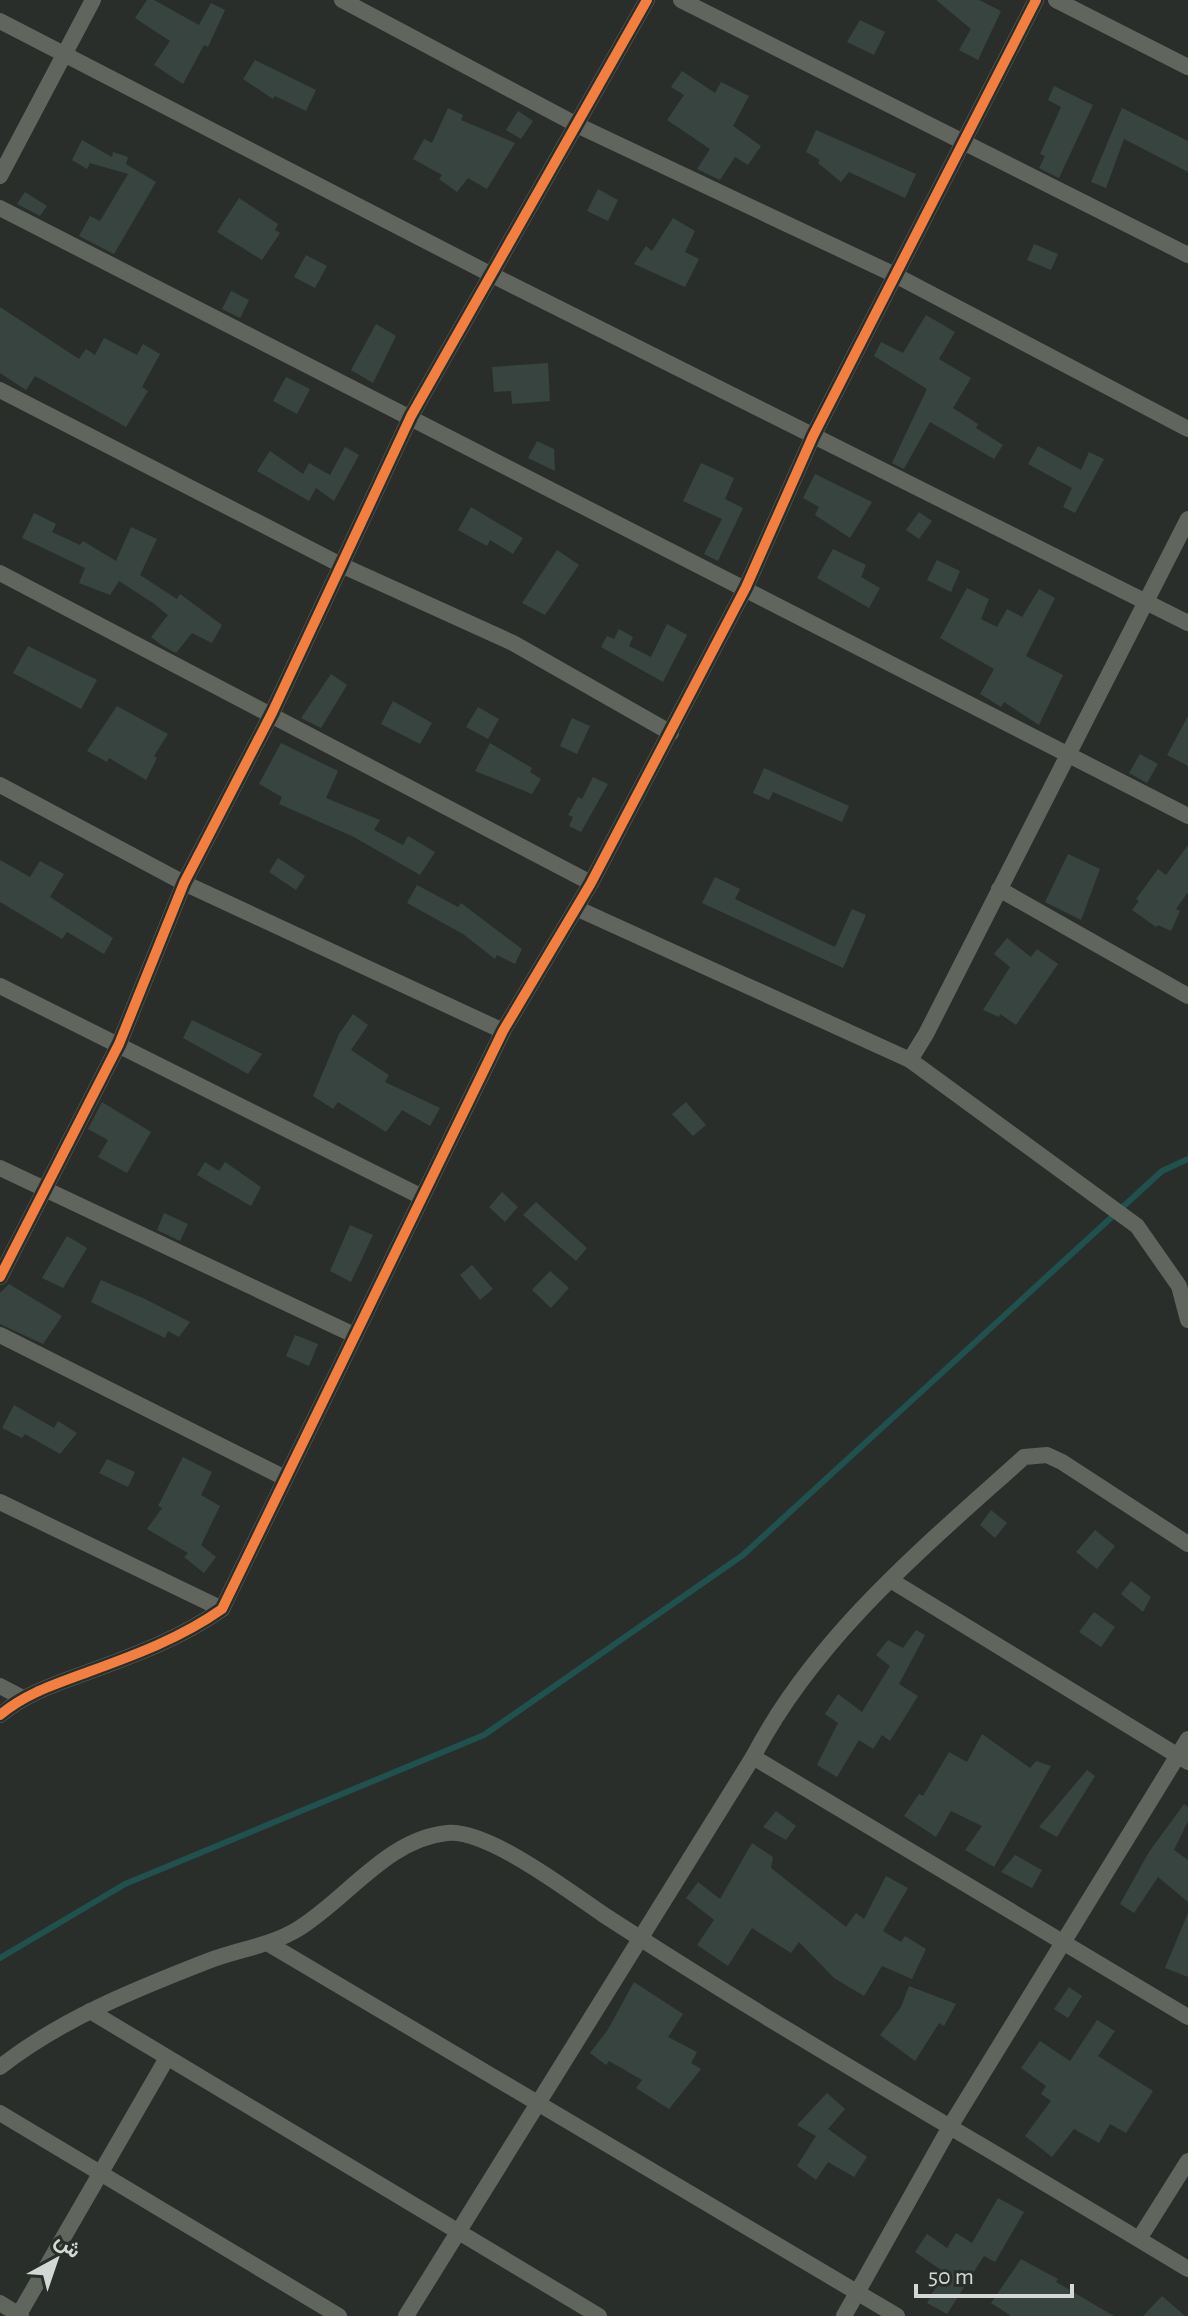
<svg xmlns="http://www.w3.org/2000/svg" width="1188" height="2316" viewBox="0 0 1188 2316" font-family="'Alegreya Sans',Vazirmatn,sans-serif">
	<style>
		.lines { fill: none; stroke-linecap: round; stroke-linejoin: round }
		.stream { stroke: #20514e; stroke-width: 6 }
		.building { fill: #384440 }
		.street { stroke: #60665e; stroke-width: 16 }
		.cycleway-casing { stroke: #282f2a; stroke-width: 15 }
		.cycleway { stroke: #f27e40; stroke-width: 10 }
	</style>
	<rect width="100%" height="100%" fill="#292e2b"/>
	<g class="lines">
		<!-- stream -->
		<polyline class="stream" points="0,1958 125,1884 484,1735 743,1555 1162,1171 1188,1159"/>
	</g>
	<!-- building -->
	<g class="building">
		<polygon points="147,0 154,0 199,25 211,3 225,10 208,47 204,45 183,84 154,65 170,41 135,18"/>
		<polygon points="936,0 979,0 1001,11 978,60 959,50 971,29"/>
		<polygon points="860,20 885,32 874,55 847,42"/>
		<polygon points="255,60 316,90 306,111 275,96 273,99 243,79"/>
		<polygon points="682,71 715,93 721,82 749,96 733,126 761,146 748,165 735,157 720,180 697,169 710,149 667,120 684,95 671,87"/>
		<polygon points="1054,86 1093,105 1059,178 1039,168 1045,156 1040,154 1061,107 1048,100"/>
		<polygon points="448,108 463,115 461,120 515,143 487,189 468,178 457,192 439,179 442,175 413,159 424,139 432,143"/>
		<polygon points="1122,108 1188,141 1188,172 1124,139 1106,188 1091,182"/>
		<polygon points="518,111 533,121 521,139 506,130"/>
		<polygon points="816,130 916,174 905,198 849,172 841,182 818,163 820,160 806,152"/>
		<polygon points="82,140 112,157 113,152 128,157 126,164 156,182 114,254 79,236 90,216 100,221 128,174 90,163 87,169 72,160"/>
		<polygon points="598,189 618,200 608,221 587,211"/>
		<polygon points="25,192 47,206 40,216 17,204"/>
		<polygon points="239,198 278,224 275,230 280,233 262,260 217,232"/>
		<polygon points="673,218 695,231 685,252 699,259 685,287 634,264 646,246 652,251"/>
		<polygon points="1034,244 1058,254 1051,270 1027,260"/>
		<polygon points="306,255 327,266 315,288 294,277"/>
		<polygon points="231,291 249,300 240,318 222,309"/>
		<polygon points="0,307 79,359 86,349 95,355 104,338 137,355 143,344 160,354 142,387 148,391 126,427 35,376 26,390 0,373"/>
		<polygon points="926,315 955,332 939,359 971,378 953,408 978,424 976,428 1003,445 994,459 930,422 904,469 892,463 927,389 874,356 881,342 903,353"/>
		<polygon points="376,324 396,336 373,383 351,370"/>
		<polygon points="548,363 550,401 512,404 511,391 494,392 492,367"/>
		<polygon points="286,377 310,389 297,414 273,401"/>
		<polygon points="537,441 554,449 555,471 528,458"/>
		<polygon points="1038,446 1081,470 1089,452 1104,459 1075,513 1063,507 1072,488 1028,464"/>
		<polygon points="345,447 359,455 334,501 316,488 309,501 257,471 270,451 303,474 309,463 330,475"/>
		<polygon points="701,463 734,478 725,499 743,508 718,561 704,554 722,519 683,501"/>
		<polygon points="815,474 872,502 850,538 815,515 819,507 803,498"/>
		<polygon points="471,507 523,538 513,554 490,540 487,546 458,530"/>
		<polygon points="919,512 932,521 919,539 906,530"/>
		<polygon points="34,513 56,524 52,532 80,545 83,541 116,561 131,527 157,539 140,575 177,599 180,594 222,625 212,643 192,633 176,653 163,646 151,637 168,615 153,603 119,581 110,595 79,583 85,568 22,538"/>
		<polygon points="833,549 866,565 861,577 880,588 869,608 817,578"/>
		<polygon points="557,550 579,565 545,615 522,603"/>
		<polygon points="937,560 960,571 951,592 927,580"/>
		<polygon points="967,588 989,599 981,619 997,627 1007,609 1022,617 1039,589 1055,598 1026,656 1063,675 1039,725 1004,702 1001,707 980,694 994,669 940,638"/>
		<polygon points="667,624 687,635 663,682 601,647 607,636 614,639 619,629 633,637 629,646 651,657"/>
		<polygon points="28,646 97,680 81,709 13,673"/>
		<polygon points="331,674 347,685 321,728 301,718"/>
		<polygon points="393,701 432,723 420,744 381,724"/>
		<polygon points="117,706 168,734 154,756 157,758 146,780 109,758 107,762 87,751"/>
		<polygon points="478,707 499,719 488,739 466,727"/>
		<polygon points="1188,716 1188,766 1167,755"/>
		<polygon points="572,718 590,726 577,754 560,746"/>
		<polygon points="281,743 338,771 326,798 380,820 374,830 403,845 408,836 435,852 420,875 354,837 279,804 282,797 259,784"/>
		<polygon points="490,743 532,768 530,772 541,779 532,794 475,771"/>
		<polygon points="1140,754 1158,764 1147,783 1129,773"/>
		<polygon points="764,768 849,806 842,822 773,792 769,800 753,793"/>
		<polygon points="593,777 608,784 581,832 569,826 573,817 568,815 578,797 582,799"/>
		<polygon points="1188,845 1188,892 1176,909 1180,911 1171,931 1158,925 1156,927 1132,910 1139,901 1136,899 1158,869 1166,875"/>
		<polygon points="1068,854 1100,869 1081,920 1045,902"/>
		<polygon points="278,858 305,876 296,890 269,872"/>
		<polygon points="0,860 30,877 40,861 64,874 50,897 113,938 104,954 67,932 62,939 0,902"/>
		<polygon points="715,877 740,889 735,899 835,947 852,909 866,915 843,968 702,903"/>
		<polygon points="417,885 458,907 461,903 522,949 515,964 497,955 495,959 463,934 407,903"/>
		<polygon points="1007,938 1031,957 1037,949 1058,964 1016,1025 1000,1014 999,1017 983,1010 1010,967 994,954"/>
		<polygon points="353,1014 368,1025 351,1050 389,1075 385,1082 440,1108 430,1126 402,1110 386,1132 338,1102 333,1109 313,1096 339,1034"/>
		<polygon points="192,1020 262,1054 248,1074 183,1038"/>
		<polygon points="102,1102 151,1132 127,1173 98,1157 108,1140 88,1129"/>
		<polygon points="686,1102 706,1125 693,1136 672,1114"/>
		<polygon points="205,1162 219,1171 225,1162 261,1187 251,1206 197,1175"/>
		<polygon points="502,1192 518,1207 505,1222 489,1207"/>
		<polygon points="536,1202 587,1248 576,1261 523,1215"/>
		<polygon points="164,1213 188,1224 180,1241 157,1230"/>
		<polygon points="350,1225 373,1235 351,1282 330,1271"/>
		<polygon points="67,1236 87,1248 63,1288 42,1278"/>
		<polygon points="472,1265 493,1289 480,1300 460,1275"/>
		<polygon points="550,1271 569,1288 551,1308 532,1290"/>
		<polygon points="101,1280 145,1299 190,1322 179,1337 168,1331 165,1338 91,1302"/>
		<polygon points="9,1284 62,1316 43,1344 0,1324 0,1293"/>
		<polygon points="295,1335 318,1344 309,1366 286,1356"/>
		<polygon points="14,1405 54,1428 58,1421 77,1433 60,1454 25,1434 22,1438 2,1428"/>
		<polygon points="183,1457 212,1472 201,1495 220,1506 201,1545 216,1557 204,1573 184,1557 188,1553 147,1529 162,1508 158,1506"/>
		<polygon points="107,1459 135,1472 128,1487 99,1473"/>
		<polygon points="991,1510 1007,1523 995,1538 980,1525"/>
		<polygon points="1095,1530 1115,1546 1097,1569 1076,1552"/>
		<polygon points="1131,1581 1151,1597 1143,1612 1121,1594"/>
		<polygon points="1094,1612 1115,1627 1101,1647 1079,1632"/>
		<polygon points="916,1630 925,1635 899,1684 918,1696 890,1741 882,1735 873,1749 859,1740 837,1777 817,1765 838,1723 825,1714 838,1694 862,1712 890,1666 876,1655 888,1640 903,1648"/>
		<polygon points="982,1734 1030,1768 1036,1761 1051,1766 994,1867 965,1850 982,1826 951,1811 936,1837 904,1816 919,1794 923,1796 949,1752 967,1762"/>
		<polygon points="1087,1770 1095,1776 1057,1837 1039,1827"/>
		<polygon points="1184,1804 1188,1807 1188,1821 1174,1850 1188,1860 1188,1902 1158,1877 1134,1913 1120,1904 1149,1852"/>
		<polygon points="776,1811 796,1826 786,1840 763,1827"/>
		<polygon points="752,1843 773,1857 771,1868 846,1927 856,1913 864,1919 886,1876 908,1888 883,1931 901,1942 905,1936 926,1949 912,1979 882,1966 864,1996 834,1978 799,1942 791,1953 752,1928 728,1966 697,1945 714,1920 686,1898 698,1882 720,1899"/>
		<polygon points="1015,1855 1042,1870 1032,1888 1001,1872"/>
		<polygon points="1188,1913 1188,1977 1165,1968"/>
		<polygon points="634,1982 683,2014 668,2037 697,2052 691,2063 701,2069 669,2109 636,2088 642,2080 609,2061 606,2065 590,2053 607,2031"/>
		<polygon points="909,1986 956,2004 944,2026 939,2023 915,2061 880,2035 901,2007"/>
		<polygon points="1069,1987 1082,1996 1068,2018 1054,2009"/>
		<polygon points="1097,2020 1115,2031 1098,2056 1153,2091 1126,2133 1110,2124 1099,2143 1074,2129 1052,2157 1025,2136 1051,2101 1041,2094 1046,2086 1021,2068 1040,2041 1070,2061"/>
		<polygon points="827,2093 845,2109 828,2129 867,2157 854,2177 828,2162 816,2180 797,2166 816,2136 797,2125"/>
		<polygon points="998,2198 1024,2212 995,2262 984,2256 947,2314 927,2303 944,2272 915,2252 927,2234 947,2248 956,2233 972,2243"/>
		<polygon points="1021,2259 1058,2279 1056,2282 1114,2316 1011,2316 991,2303"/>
		<polygon points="1162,2296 1185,2316 1143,2316"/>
	</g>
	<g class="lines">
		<!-- street -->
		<g class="street">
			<polyline points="342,0 579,126 895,275 1188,429"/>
			<polyline points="681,0 1188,255"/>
			<polyline points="1056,0 1188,67"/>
			<polyline points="0,21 490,274 1188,623"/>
			<polyline points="0,176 93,0"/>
			<polyline points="0,208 1188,816"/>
			<polyline points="0,390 341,565 513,643 671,733"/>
			<polyline points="0,573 591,883"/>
			<polyline points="0,785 184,883 503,1031"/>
			<polyline points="999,889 1188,996"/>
			<polyline points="576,908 910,1060 1137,1226 1179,1286 1188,1320"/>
			<polyline points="0,986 422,1197"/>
			<polyline points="910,1060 926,1034 1188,519"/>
			<polyline points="0,1168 354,1335"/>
			<polyline points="0,1277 119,1044 184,883 272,713 411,416 647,0"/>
			<polyline points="0,1335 285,1478"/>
			<polyline points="0,1502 222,1609"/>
			<polyline points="892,1581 1188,1762"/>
			<polyline points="0,1686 21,1697"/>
			<path d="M0 1715C26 1693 56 1684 88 1672 135 1655 181 1638 222 1609L503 1031 591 883 746 587 813 436 1036 0"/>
			<polyline points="753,1757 1188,2017"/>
			<polyline points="269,1944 897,2316"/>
			<polyline points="90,2011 599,2316"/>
			<path d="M0 2067C61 2019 136 1989 208 1961 239 1949 270 1946 298 1929 347 1899 387 1839 447 1833 488 1829 570 1892 604 1915 795 2039 994 2151 1188 2269"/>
			<polyline points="0,2113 339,2316"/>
			<polyline points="1139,2239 1188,2161"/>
			<polyline points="0,2303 21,2316"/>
			<polyline points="18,2316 167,2058"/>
			<path d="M406 2316 753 1757C816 1636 924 1547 1024 1457L1047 1455 1062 1462 1188 1544"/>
			<polyline points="844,2316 951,2125 1188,1739"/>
		</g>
		<defs>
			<g id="cycleway">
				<polyline points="0,1277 119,1044 184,883 272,713 411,416 647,0"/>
				<path d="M0 1715C26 1693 56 1684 88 1672 135 1655 181 1638 222 1609L503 1031 591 883 746 587 813 436 1036 0"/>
			</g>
		</defs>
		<!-- cycleway casing -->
		<use href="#cycleway" class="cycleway-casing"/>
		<!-- cycleway -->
		<use href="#cycleway" class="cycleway"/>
	</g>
	<!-- north arrow -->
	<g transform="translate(56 2260) rotate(40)" stroke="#282f2a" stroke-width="6" paint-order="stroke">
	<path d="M0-6L14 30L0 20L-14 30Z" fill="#d3d8d4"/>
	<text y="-12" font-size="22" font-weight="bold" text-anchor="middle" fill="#d3d8d4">ش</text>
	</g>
	<!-- scale -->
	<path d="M916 2284v12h156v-12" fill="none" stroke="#d3d8d4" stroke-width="4"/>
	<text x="928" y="2284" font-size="24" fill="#d3d8d4" stroke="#282f2a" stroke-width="6" paint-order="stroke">50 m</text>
</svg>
